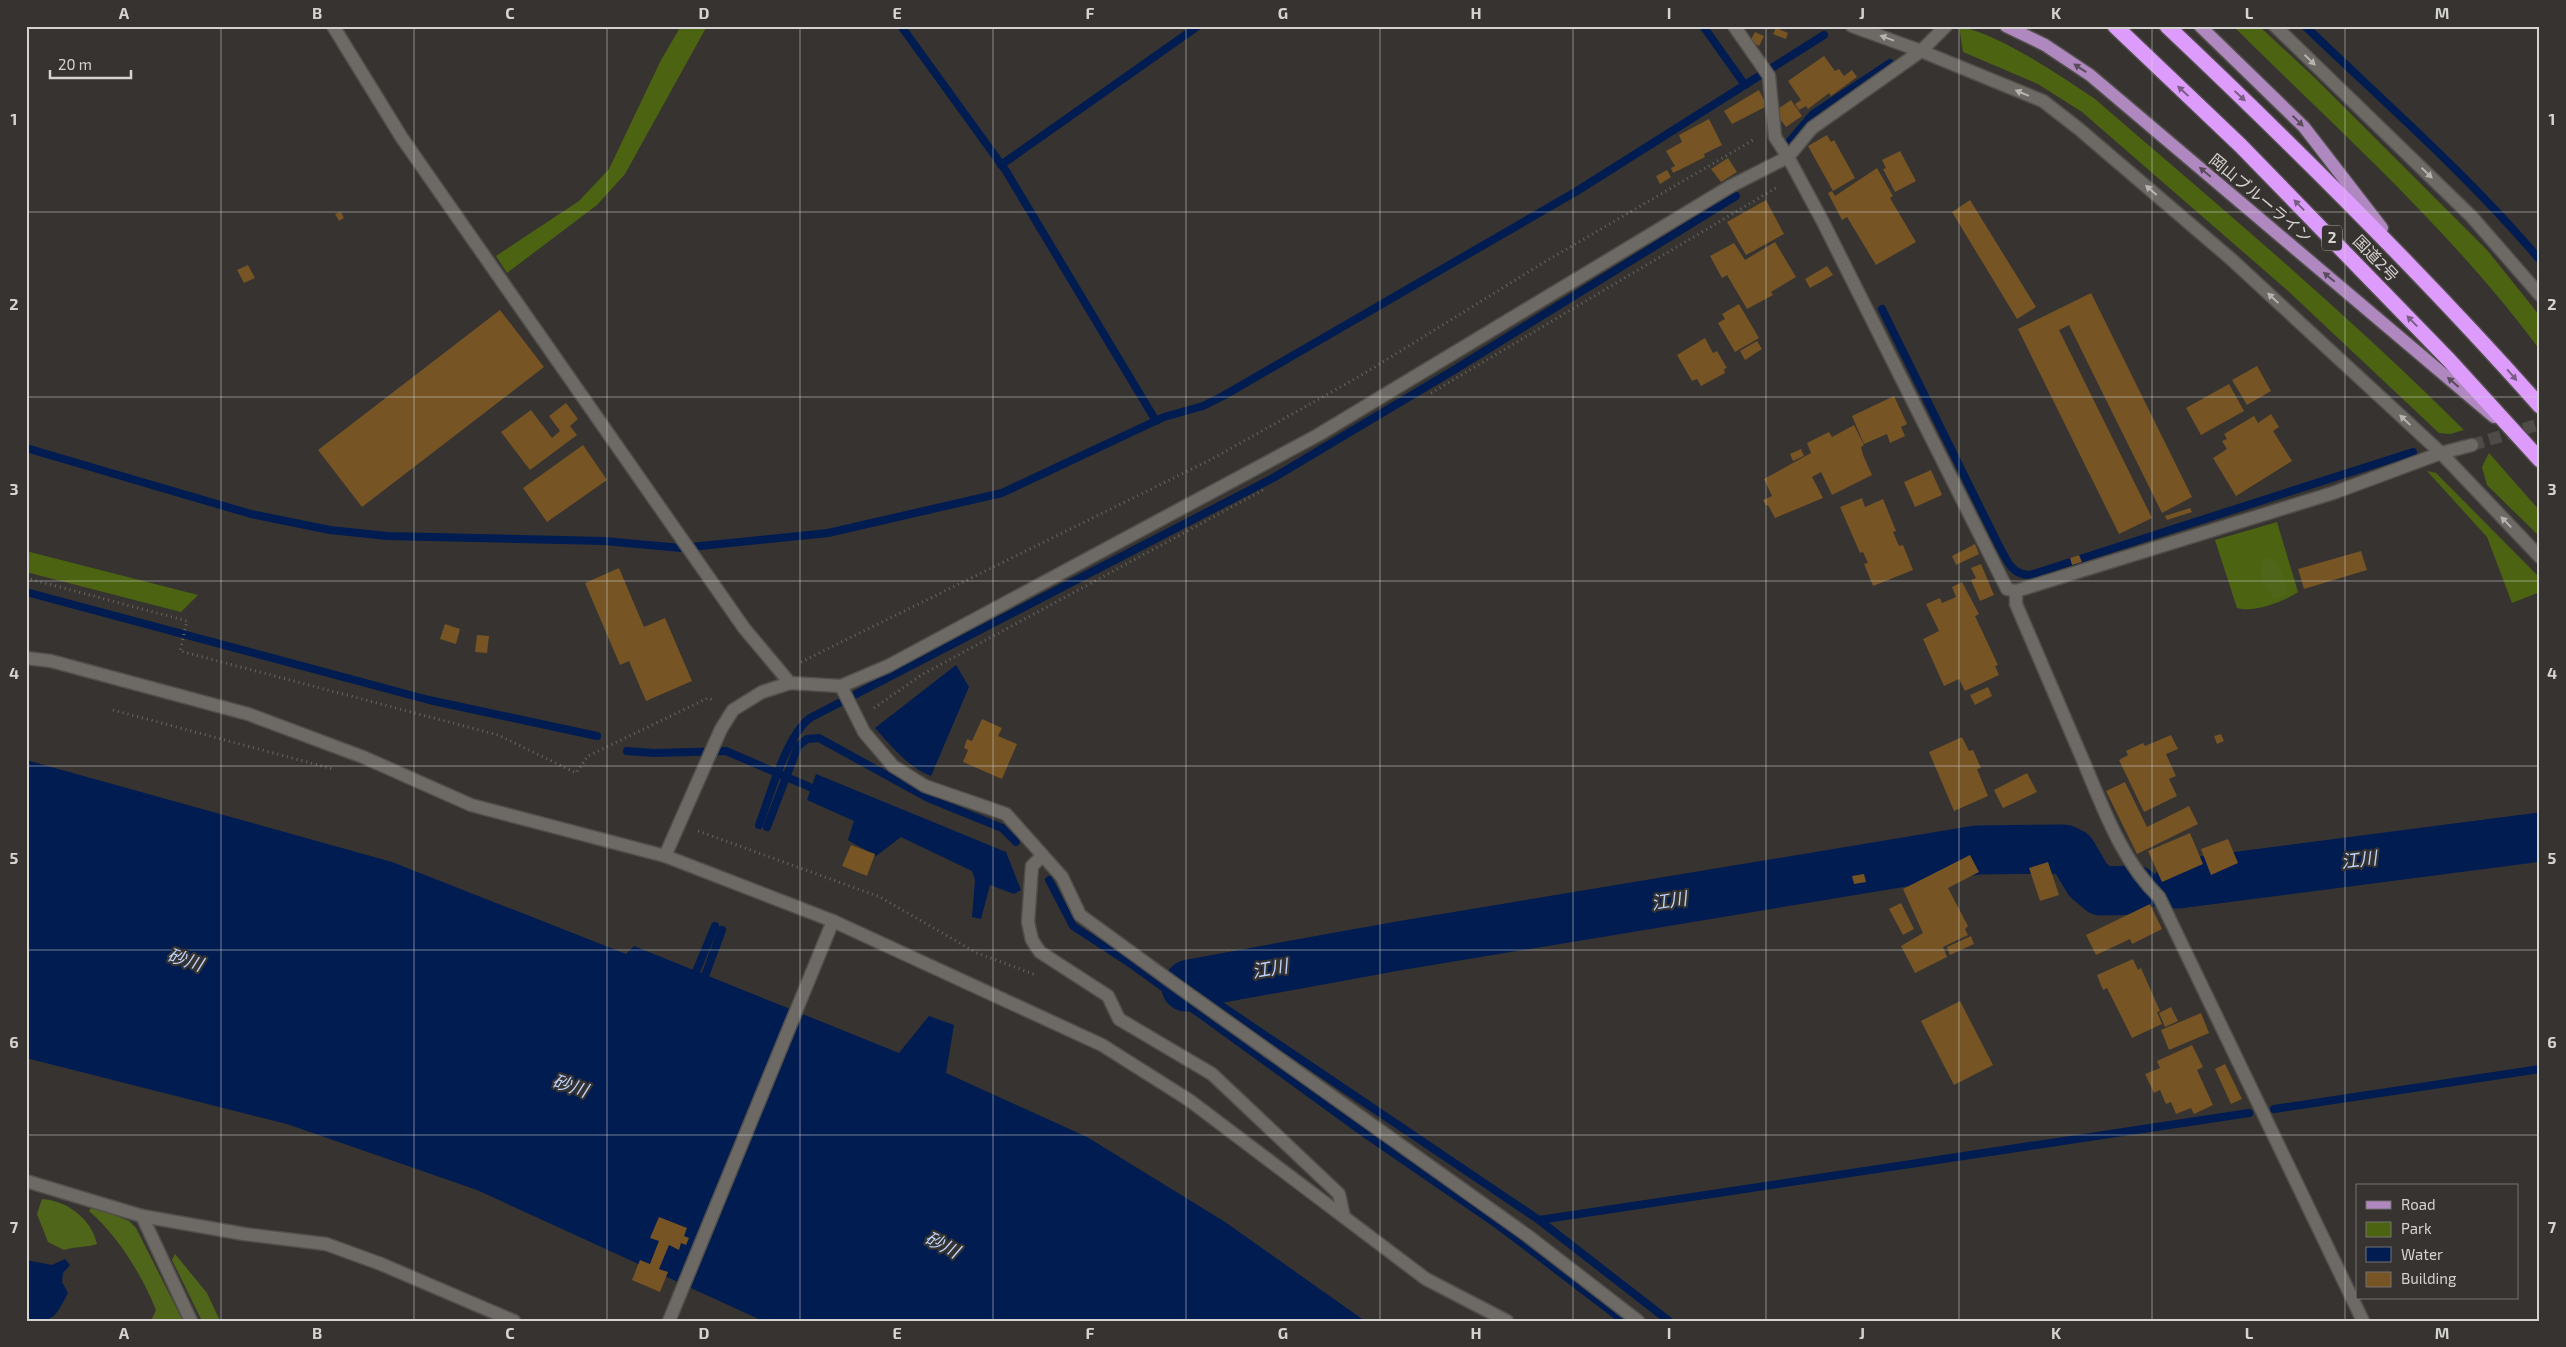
<svg xmlns="http://www.w3.org/2000/svg" width="2566" height="1347" viewBox="0 0 2566 1347" font-family="'Exo 2','Noto Sans JP',sans-serif">
	<style>
		.green { fill: #4c6411 }
		.forest { fill: #4f661a }
		.water { fill: #011c51 }
		.lines { fill: none; stroke-linecap: round; stroke-linejoin: round }
		.stream { stroke: #011c51; stroke-width: 8 }
		.river { stroke: #011c51; stroke-width: 49 }
		.building { fill: #765424 }
		.minor-tunnel { stroke: #4e4b48; stroke-width: 12; stroke-dasharray: 12 6; stroke-linecap: butt }
		.minor-casing { stroke: #514f4c; stroke-width: 15 }
		.major-casing { stroke: #514f4c; stroke-width: 15 }
		.highway-casing { stroke: #514f4c; stroke-width: 18 }
		.path { stroke: #686663; stroke-width: 3; stroke-dasharray: 1 4; stroke-linecap: butt }
		.minor { stroke: #6d6a66; stroke-width: 12 }
		.major { stroke: #b088c0; stroke-width: 12 }
		.highway { stroke: #dd9cfc; stroke-width: 15 }
		.oneway { fill: #b6b4b1 }
		.oneway2 { fill: #5b4c5b }
		.oneway3 { fill: #795d82 }
		.grid { fill: none; stroke: #d5d3d1; stroke-width: 1; stroke-opacity: 0.55 }
		.labels { text-anchor: middle; stroke-width: 4.5; stroke-linejoin: round; paint-order: stroke }
		.shield { fill: #363330; stroke: #a5a3a1; stroke-width: 1 }
		.shield-label { font-size: 15px; font-weight: bold; fill: #d5d3d1 }
		.street-label { font-size: 16px; fill: #d5d3d1; stroke: #363330 }
		.water-label { font-size: 18px; font-style: italic; fill: #bbd3fd; stroke: #363330 }
		.neatline { fill: none; stroke: #d5d3d1; stroke-width: 2 }
		.grid-label { font-size: 16px; text-anchor: middle; font-weight: bold; fill: #d5d3d1 }
	</style>
	<rect width="100%" height="100%" fill="#363330"/>
	<!-- green -->
	<g class="green">
		<polygon points="681,26 707,26 625,174 597,205 507,273 496,256 579,201 609,169 661,60"/>
		<path d="M1959 26C2001 35 2059 75 2095 99 2220 207 2347 313 2464 430L2450 434 2439 433 2287 290 2082 112 2038 84 1963 52Z"/>
		<path d="M2233 26H2259L2315 78 2487 250 2540 316V350C2453 232 2337 129 2233 26Z"/>
		<polygon points="2489,453 2540,511 2540,537 2487,485 2482,467"/>
		<polygon points="2427,471 2436,473 2540,578 2540,592 2512,603 2487,537"/>
		<path d="M2277 522 2298 592C2283 602 2254 613 2237 608L2215 540Z"/>
		<polygon points="26,551 198,595 181,612 26,572"/>
	</g>
	<!-- forest -->
	<g class="forest">
		<path d="M2265 557 2275 560 2287 585 2286 595 2276 599C2263 589 2257 572 2265 557Z"/>
		<path d="M42 1199C66 1200 92 1219 97 1244 86 1248 75 1246 64 1250L48 1242 37 1214Z"/>
		<path d="M92 1206 129 1221 136 1228 183 1321H151L156 1310C142 1275 118 1236 89 1211Z"/>
		<polygon points="175,1254 207,1293 220,1321 202,1321 172,1260"/>
	</g>
	<!-- water -->
	<g class="water">
		<path d="M956 665 969 687 931 776C908 767 891 746 875 728Z"/>
		<polygon points="26,760 392,862 626,954 634,946 899,1053 929,1016 954,1025 946,1073 1087,1137 1225,1222 1365,1321 763,1321 477,1190 287,1124 26,1058"/>
		<polygon points="816,774 1006,852 1021,890 1014,894 990,885 981,919 972,917 975,880 972,871 901,837 876,856 848,840 854,821 807,800"/>
		<path d="M65 1259 70 1265 63 1273 62 1282 68 1293C54 1319 55 1321 26 1321V1260L52 1265Z"/>
	</g>
	<g class="lines">
		<!-- stream -->
		<g class="stream">
			<polyline points="901,26 1006,171 1156,421"/>
			<polyline points="1703,26 1745,85"/>
			<path d="M2305 26C2384 102 2469 176 2540 260"/>
			<polyline points="1788,143 1813,114 1890,63"/>
			<polyline points="1001,165 1198,26"/>
			<path d="M1882 309 1998 544C2007 560 2011 575 2030 575L2413 452"/>
			<polyline points="26,448 251,514 330,530 387,536 604,541 681,548 828,533 1002,493 1164,417 1203,406 1223,396 1577,191 1824,35"/>
			<polyline points="26,592 429,700 597,736"/>
			<polyline points="627,751 654,753 726,751 819,791"/>
			<path d="M759 825C770 796 786 736 810 718L1273 478 1454 370 1736 196"/>
			<polyline points="767,827 798,746 807,739 819,738 928,798 1002,828 1016,842"/>
			<polyline points="1049,880 1073,926 1134,966 1367,1135 1498,1225 1624,1321"/>
			<polyline points="693,979 715,926"/>
			<polyline points="702,984 722,930"/>
			<polyline points="1189,984 1539,1220 2249,1113"/>
			<polyline points="2274,1109 2540,1069"/>
			<polyline points="1539,1220 1669,1321"/>
		</g>
		<!-- river -->
		<g class="river">
			<polyline points="2178,884 2540,837"/>
			<polyline points="1186,987 1189,984 1398,946 1977,850 2064,849 2072,853 2088,880 2101,891 2136,890"/>
		</g>
	</g>
	<!-- building -->
	<g class="building">
		<polygon points="1776,28 1788,33 1786,39 1773,34"/>
		<polygon points="1755,32 1764,36 1759,46 1750,41"/>
		<polygon points="1824,56 1835,71 1839,69 1844,76 1852,70 1857,77 1831,96 1829,93 1808,109 1806,106 1799,110 1795,104 1801,100 1788,81"/>
		<polygon points="1759,90 1767,106 1732,124 1724,111"/>
		<polygon points="1791,100 1802,116 1786,127 1780,119 1778,109"/>
		<polygon points="1709,119 1722,145 1704,154 1705,157 1673,173 1671,168 1675,166 1666,151 1682,142 1679,135"/>
		<polygon points="1827,135 1831,142 1834,140 1855,178 1833,191 1808,146"/>
		<polygon points="1900,151 1916,181 1895,192 1883,169 1886,168 1882,160"/>
		<polygon points="1728,158 1737,172 1721,182 1711,169"/>
		<polygon points="1877,168 1893,196 1890,198 1916,242 1876,265 1847,217 1842,220 1828,193 1832,191 1835,196"/>
		<polygon points="1667,170 1671,177 1660,184 1656,176"/>
		<polygon points="1766,200 1784,234 1746,255 1727,222"/>
		<polygon points="1970,200 2036,307 2017,319 1952,212"/>
		<polygon points="341,212 344,218 339,221 335,214"/>
		<polygon points="1775,242 1796,277 1771,292 1773,295 1747,309 1727,275 1722,278 1710,256 1734,243 1745,260"/>
		<polygon points="248,265 255,278 244,283 237,270"/>
		<polygon points="1827,266 1833,275 1810,288 1805,279"/>
		<polygon points="2091,293 2192,497 2162,513 2069,325 2059,330 2152,518 2119,534 2018,329"/>
		<polygon points="1739,304 1759,338 1735,352 1718,323 1725,319 1722,314"/>
		<polygon points="500,310 544,367 362,507 318,450"/>
		<polygon points="1705,338 1713,353 1717,351 1727,368 1724,369 1725,373 1701,386 1697,379 1692,381 1677,355"/>
		<polygon points="1757,341 1762,349 1745,360 1740,351"/>
		<polygon points="2257,366 2271,391 2247,405 2232,380"/>
		<polygon points="2229,384 2244,411 2201,435 2186,408"/>
		<polygon points="1894,396 1907,424 1901,427 1905,436 1890,443 1887,434 1864,444 1852,416"/>
		<polygon points="566,403 578,419 570,426 577,435 530,470 501,432 531,410 552,438 560,431 549,416"/>
		<polygon points="2271,414 2279,427 2273,431 2292,461 2236,496 2213,458 2227,449 2222,441 2227,439 2224,434 2254,416 2258,423"/>
		<polygon points="1854,425 1864,445 1861,447 1863,455 1872,475 1832,495 1821,472 1812,477 1823,498 1775,518 1768,505 1766,506 1763,500 1772,496 1764,479 1811,453 1807,443 1829,432 1832,437"/>
		<polygon points="583,445 607,480 547,522 523,488"/>
		<polygon points="1801,449 1804,456 1793,461 1790,454"/>
		<polygon points="1931,470 1942,495 1915,507 1904,482"/>
		<polygon points="1862,498 1865,507 1883,499 1896,531 1893,532 1899,546 1903,545 1913,570 1873,586 1864,564 1868,563 1863,552 1860,553 1840,507"/>
		<polygon points="2190,508 2192,512 2167,520 2165,516"/>
		<polygon points="1975,544 1979,554 1956,565 1952,556"/>
		<polygon points="2361,551 2367,570 2304,589 2298,569"/>
		<polygon points="2079,555 2082,562 2072,565 2070,558"/>
		<polygon points="1981,564 1994,595 1980,601 1971,580 1976,578 1971,568"/>
		<polygon points="619,568 644,627 665,618 692,681 646,701 629,661 620,665 585,583"/>
		<polygon points="1962,582 1979,614 1975,616 1998,665 1995,666 1999,675 1965,691 1959,679 1944,686 1923,639 1939,631 1926,604 1940,598 1942,603 1956,597 1952,587"/>
		<polygon points="445,624 460,629 456,644 440,639"/>
		<polygon points="477,635 489,636 487,653 475,652"/>
		<polygon points="1988,687 1992,696 1975,705 1970,695"/>
		<polygon points="982,719 1002,728 998,736 1017,744 1002,779 963,762 968,750 964,748 967,739 972,741"/>
		<polygon points="2221,734 2224,741 2217,744 2214,736"/>
		<polygon points="2171,735 2178,749 2166,754 2176,776 2169,779 2177,796 2144,812 2119,760 2128,755 2126,751 2143,743 2145,746"/>
		<polygon points="1962,737 1969,751 1973,750 1981,768 1977,769 1988,796 1954,811 1929,752"/>
		<polygon points="2027,773 2037,792 2003,808 1994,790"/>
		<polygon points="2125,782 2147,827 2189,806 2198,824 2137,854 2106,791"/>
		<polygon points="2190,833 2203,864 2162,882 2148,851"/>
		<polygon points="2228,839 2238,863 2211,875 2201,849"/>
		<polygon points="851,845 875,854 867,876 842,866"/>
		<polygon points="1970,855 1979,872 1948,888 1968,926 1965,929 1968,935 1943,947 1947,957 1915,973 1901,946 1923,933 1903,889"/>
		<polygon points="2048,862 2059,895 2040,901 2029,868"/>
		<polygon points="1864,874 1866,882 1854,884 1852,876"/>
		<polygon points="1901,903 1914,929 1903,935 1889,909"/>
		<polygon points="2150,904 2162,929 2132,944 2130,939 2096,955 2086,935"/>
		<polygon points="1971,936 1974,944 1950,955 1947,947"/>
		<polygon points="2133,959 2138,970 2141,968 2160,1011 2157,1012 2162,1024 2132,1038 2107,988 2103,990 2097,975"/>
		<polygon points="1960,1001 1993,1065 1954,1085 1921,1021"/>
		<polygon points="2171,1007 2178,1021 2165,1027 2159,1013"/>
		<polygon points="2201,1013 2209,1033 2169,1050 2161,1030"/>
		<polygon points="2192,1045 2203,1067 2197,1070 2213,1105 2194,1114 2191,1108 2176,1114 2171,1102 2166,1104 2160,1090 2154,1093 2145,1074 2160,1068 2157,1061"/>
		<polygon points="2225,1064 2242,1099 2231,1104 2215,1069"/>
		<polygon points="659,1217 687,1228 684,1236 689,1238 686,1245 681,1243 679,1250 669,1245 659,1269 668,1272 660,1292 632,1280 640,1260 650,1264 659,1241 650,1238"/>
	</g>
	<g class="lines">
		<!-- minor-tunnel -->
		<polyline class="minor-tunnel" points="2472,445 2540,424"/>
		<defs>
			<g id="minor">
				<polyline points="333,26 402,138 744,628 790,683"/>
				<polyline points="1734,26 1769,76 1775,137 1788,157 1823,222 2007,589 2016,591 2333,493 2441,453 2472,445"/>
				<polyline points="1852,26 1921,51 2043,101 2079,129 2231,259 2441,453 2540,557"/>
				<polyline points="2275,26 2472,217 2540,295"/>
				<path d="M2016 591V604C2038 655 2060 707 2082 758 2103 807 2121 860 2159 897L2363 1321"/>
				<polyline points="26,658 51,661 248,714 363,757 471,805 665,856 833,921 1102,1045 1189,1100 1426,1279 1507,1321"/>
				<polyline points="841,686 864,732 893,766 925,786 1006,814 1062,877 1080,915 1176,985 1528,1236 1638,1321"/>
				<polyline points="665,856 721,729 733,710 762,692 790,683 841,686 888,666 1318,435 1731,186 1788,157 1812,128 1921,51 1946,26"/>
				<polyline points="1042,856 1032,866 1028,922 1032,940 1040,952 1108,996 1119,1019 1212,1074 1339,1194 1344,1217"/>
				<polyline points="26,1181 142,1216 244,1234 326,1244 381,1264 514,1321"/>
				<polyline points="142,1216 191,1321"/>
				<polyline points="669,1321 833,921"/>
			</g>
			<g id="major">
				<polyline points="2006,26 2045,45 2090,75 2494,417"/>
				<polyline points="2200,26 2304,127 2382,228"/>
			</g>
			<g id="highway">
				<polyline points="2115,26 2241,146 2449,360 2540,460"/>
				<path d="M2167 26C2296 148 2422 273 2540 406"/>
			</g>
		</defs>
		<!-- minor casing -->
		<use href="#minor" class="minor-casing"/>
		<!-- major casing -->
		<use href="#major" class="major-casing"/>
		<!-- highway casing -->
		<use href="#highway" class="highway-casing"/>
		<!-- path -->
		<g class="path">
			<polyline points="1431,393 1776,188"/>
			<polyline points="26,578 187,621 180,651 498,735 576,773 588,756 708,698 715,701"/>
			<polyline points="801,662 1210,460 1360,376 1543,263 1755,139"/>
			<polyline points="874,708 923,674 1265,489"/>
			<polyline points="113,710 333,769"/>
			<polyline points="698,831 880,897 977,953 1036,975"/>
		</g>
		<!-- minor -->
		<use href="#minor" class="minor"/>
		<!-- major -->
		<use href="#major" class="major"/>
		<!-- highway -->
		<use href="#highway" class="highway"/>
	</g>
	<!-- one-way arrows -->
	<defs><path id="oneway-solid" d="M-6-.8H1V-3.2L6.5 0L1 3.2V.8H-6Z" transform="scale(1.25)"/></defs>
	<g class="oneway">
		<use href="#oneway-solid" transform="translate(1887 38) rotate(-160)"/>
		<use href="#oneway-solid" transform="translate(2310 60) rotate(44)"/>
		<use href="#oneway-solid" transform="translate(2022 93) rotate(-157)"/>
		<use href="#oneway-solid" transform="translate(2427 173) rotate(44)"/>
		<use href="#oneway-solid" transform="translate(2151 190) rotate(-139)"/>
		<use href="#oneway-solid" transform="translate(2273 298) rotate(-137)"/>
		<use href="#oneway-solid" transform="translate(2405 420) rotate(-137)"/>
		<use href="#oneway-solid" transform="translate(2506 522) rotate(-134)"/>
	</g>
	<g class="oneway2">
		<use href="#oneway-solid" transform="translate(2080 68) rotate(-147)"/>
		<use href="#oneway-solid" transform="translate(2298 121) rotate(44)"/>
		<use href="#oneway-solid" transform="translate(2205 172) rotate(-140)"/>
		<use href="#oneway-solid" transform="translate(2329 277) rotate(-140)"/>
		<use href="#oneway-solid" transform="translate(2453 382) rotate(-139)"/>
	</g>
	<g class="oneway3">
		<use href="#oneway-solid" transform="translate(2183 91) rotate(-137)"/>
		<use href="#oneway-solid" transform="translate(2240 96) rotate(43)"/>
		<use href="#oneway-solid" transform="translate(2299 205) rotate(-134)"/>
		<use href="#oneway-solid" transform="translate(2412 321) rotate(-134)"/>
		<use href="#oneway-solid" transform="translate(2512 375) rotate(49)"/>
	</g>
	<!-- grid -->
	<path class="grid" d="M221 26V1321M414 26V1321M607 26V1321M800 26V1321M993 26V1321M1186 26V1321M1380 26V1321M1573 26V1321M1766 26V1321M1959 26V1321M2152 26V1321M2345 26V1321M26 212H2540M26 397H2540M26 581H2540M26 766H2540M26 950H2540M26 1135H2540"/>
	<g class="labels">
		<!-- shield labels -->
		<rect class="shield" x="2322" y="225.5" width="20" height="25" rx="4"/>
		<g class="shield-label">
			<text x="2332" y="243">2</text>
		</g>
		<!-- street labels -->
		<g class="street-label">
			<text transform="translate(2261 198) rotate(40)" y="6">岡山ブルーライン</text>
			<text transform="translate(2376 258) rotate(46)" y="6">国道2号</text>
		</g>
		<!-- water labels -->
		<g class="water-label">
			<text transform="translate(2359 860) rotate(-7)" y="6">江川</text>
			<text transform="translate(1669 901) rotate(-9)" y="6">江川</text>
			<text transform="translate(185 960) rotate(18)" y="6">砂川</text>
			<text transform="translate(1270 969) rotate(-10)" y="6">江川</text>
			<text transform="translate(570 1086) rotate(18)" y="6">砂川</text>
			<text transform="translate(942 1245) rotate(27)" y="6">砂川</text>
		</g>
	</g>
	<!-- border -->
	<rect width="2566" height="1347" fill="none" stroke="#363330" stroke-width="55"/>
	<!-- legend -->
	<rect x="2356" y="1184" width="162" height="115" fill="#363330" stroke="#767370"/>
	<rect x="2366" y="1201" width="25" height="8" fill="#b088c0" stroke="#767370"/>
	<text x="2401" y="1210" font-size="15" fill="#d5d3d1">Road</text>
	<rect x="2366" y="1222" width="25" height="15" fill="#4c6411" stroke="#767370"/>
	<text x="2401" y="1234" font-size="15" fill="#d5d3d1">Park</text>
	<rect x="2366" y="1247" width="25" height="15" fill="#011c51" stroke="#767370"/>
	<text x="2401" y="1260" font-size="15" fill="#d5d3d1">Water</text>
	<rect x="2366" y="1272" width="25" height="15" fill="#765424" stroke="#767370"/>
	<text x="2401" y="1284" font-size="15" fill="#d5d3d1">Building</text>
	<!-- scale -->
	<path d="M50 70v8h81v-8" fill="none" stroke="#d5d3d1" stroke-width="2.5"/>
	<text x="58" y="70" font-size="15" fill="#d5d3d1" stroke="#363330" stroke-width="4" paint-order="stroke">20 m</text>
	<rect x="28" y="28" width="2510" height="1292" class="neatline"/>
	<g class="grid-label">
		<text x="124" y="19">A</text>
		<text x="317" y="19">B</text>
		<text x="510" y="19">C</text>
		<text x="704" y="19">D</text>
		<text x="897" y="19">E</text>
		<text x="1090" y="19">F</text>
		<text x="1283" y="19">G</text>
		<text x="1476" y="19">H</text>
		<text x="1669" y="19">I</text>
		<text x="1862" y="19">J</text>
		<text x="2056" y="19">K</text>
		<text x="2249" y="19">L</text>
		<text x="2442" y="19">M</text>
		<text x="14" y="125">1</text>
		<text x="2552" y="125">1</text>
		<text x="14" y="310">2</text>
		<text x="2552" y="310">2</text>
		<text x="14" y="495">3</text>
		<text x="2552" y="495">3</text>
		<text x="14" y="679">4</text>
		<text x="2552" y="679">4</text>
		<text x="14" y="864">5</text>
		<text x="2552" y="864">5</text>
		<text x="14" y="1048">6</text>
		<text x="2552" y="1048">6</text>
		<text x="14" y="1233">7</text>
		<text x="2552" y="1233">7</text>
		<text x="124" y="1339">A</text>
		<text x="317" y="1339">B</text>
		<text x="510" y="1339">C</text>
		<text x="704" y="1339">D</text>
		<text x="897" y="1339">E</text>
		<text x="1090" y="1339">F</text>
		<text x="1283" y="1339">G</text>
		<text x="1476" y="1339">H</text>
		<text x="1669" y="1339">I</text>
		<text x="1862" y="1339">J</text>
		<text x="2056" y="1339">K</text>
		<text x="2249" y="1339">L</text>
		<text x="2442" y="1339">M</text>
	</g>
</svg>
